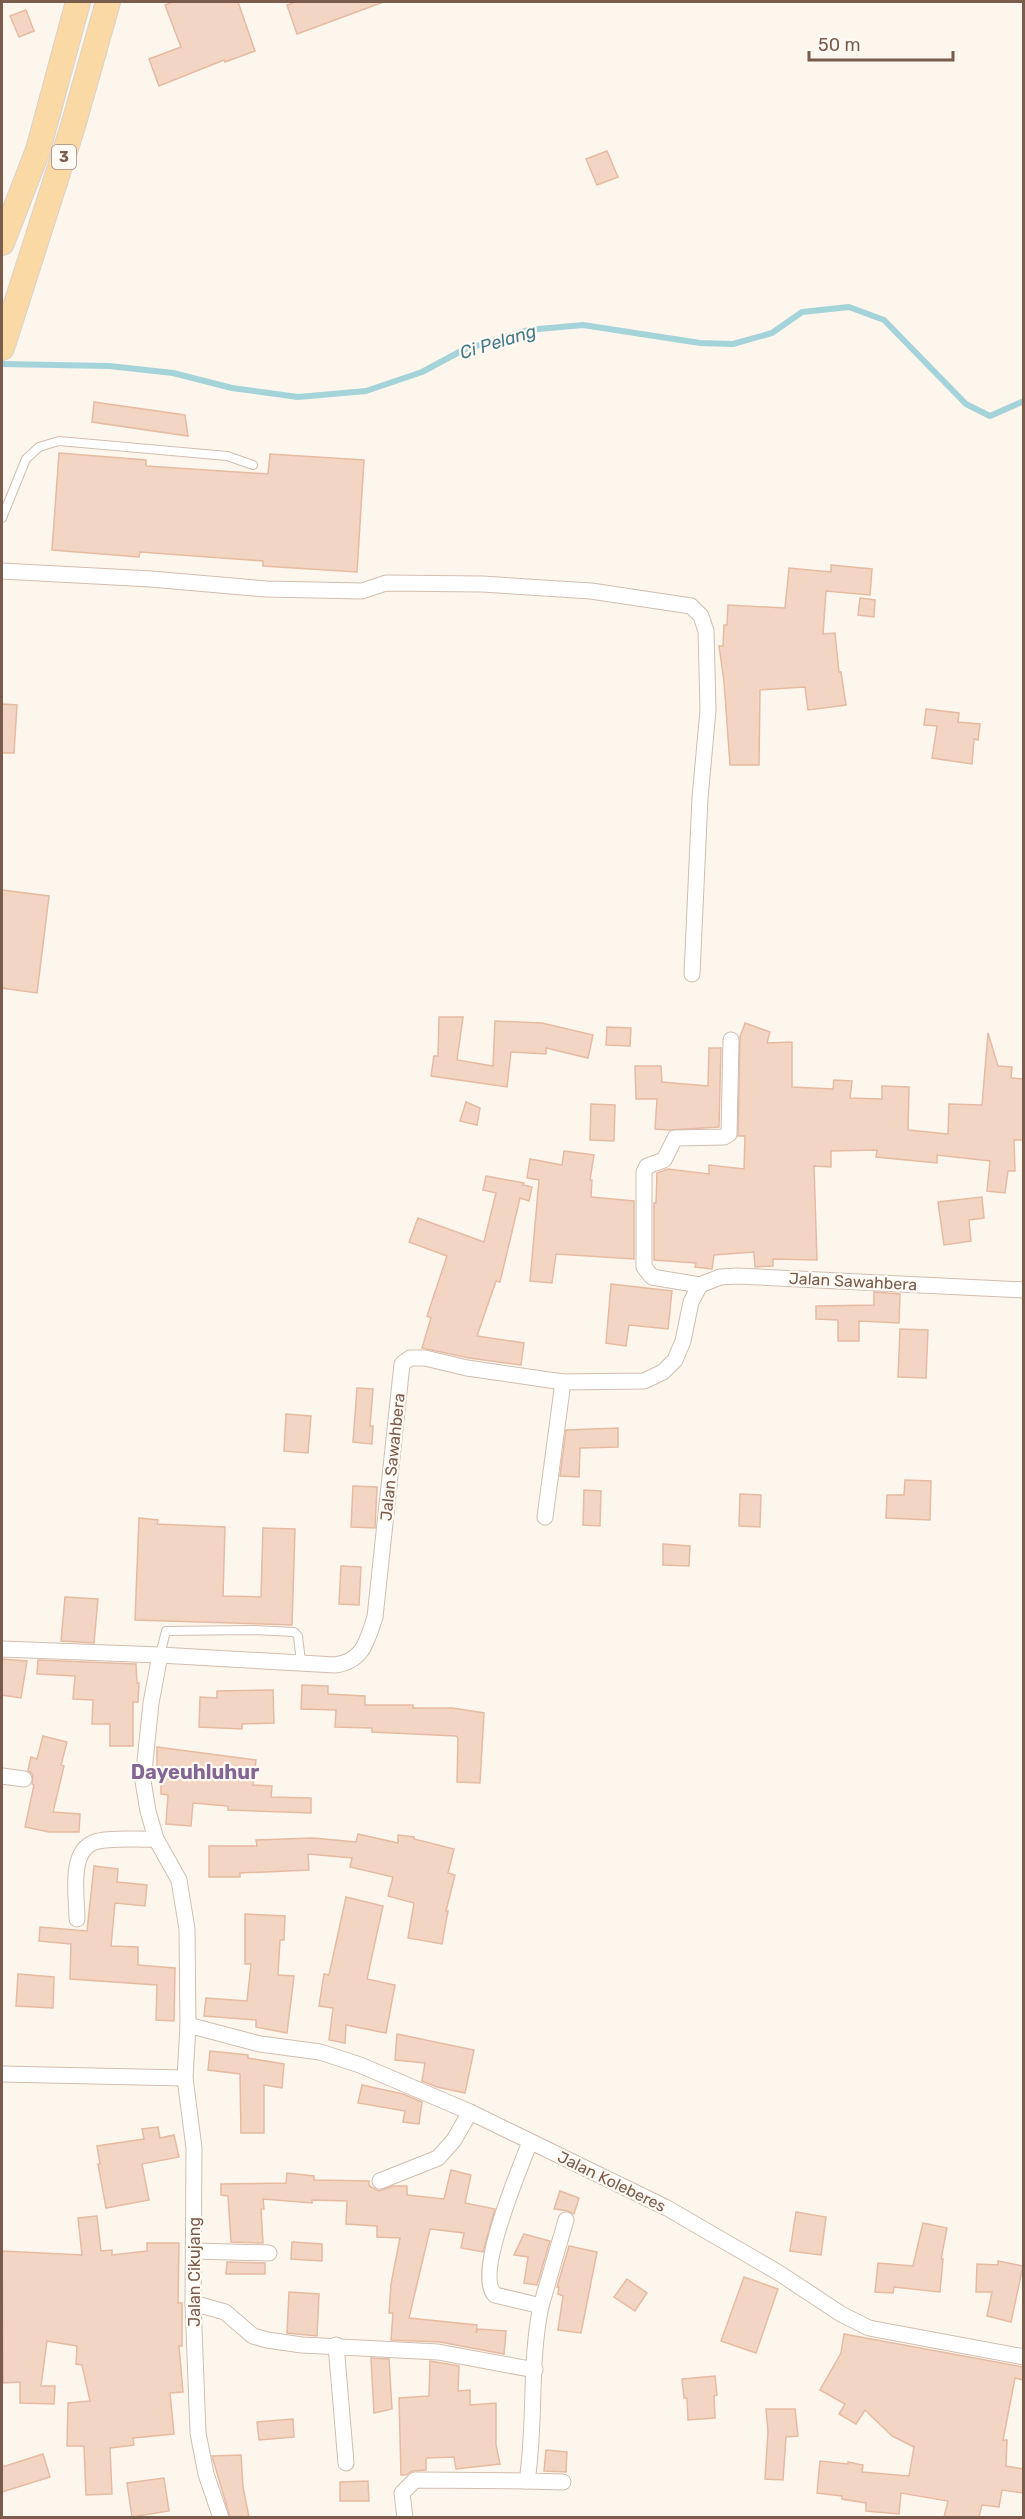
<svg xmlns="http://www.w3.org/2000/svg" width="1025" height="2519" viewBox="0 0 1025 2519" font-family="Rubik,sans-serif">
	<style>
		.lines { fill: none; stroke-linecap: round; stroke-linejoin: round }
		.stream { stroke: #a5d3da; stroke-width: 6 }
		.building { fill: #f3d5c3; stroke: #e6bba3; stroke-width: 1.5 }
		.service-casing { stroke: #d1beb0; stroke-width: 10 }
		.minor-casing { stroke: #d1beb0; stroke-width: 17 }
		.primary-casing { stroke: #dad1cd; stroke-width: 26 }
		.service { stroke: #fff; stroke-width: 8 }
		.minor { stroke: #fff; stroke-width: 15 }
		.primary { stroke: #fbd9a5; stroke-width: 24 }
		.labels { text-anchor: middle; stroke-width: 4.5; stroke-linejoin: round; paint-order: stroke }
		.shield { fill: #fffaf3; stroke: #a28b7f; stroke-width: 1.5 }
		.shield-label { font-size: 15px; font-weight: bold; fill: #7a5c4d }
		.street-label { font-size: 16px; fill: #7a5c4d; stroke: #fffaf3 }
		.water-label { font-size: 18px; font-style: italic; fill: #437c86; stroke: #fffaf3 }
		.quarter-label { font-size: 20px; font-weight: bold; fill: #846695; stroke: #fffaf3 }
	</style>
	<rect width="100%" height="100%" fill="#fdf6ec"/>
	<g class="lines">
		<!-- stream -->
		<polyline class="stream" points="2,364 109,366 173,373 232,388 298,397 366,391 422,372 463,350 528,330 583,325 700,343 733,344 772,333 802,312 849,307 884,320 966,404 990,416 1024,401"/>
	</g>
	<!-- building -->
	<g class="building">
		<polygon points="173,2 238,2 255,51 225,62 224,60 159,86 149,59 181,47 165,5"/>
		<polygon points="296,2 380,2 381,3 297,34 287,5"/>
		<polygon points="26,10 34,31 19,37 10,16"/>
		<polygon points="607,151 618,177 597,185 586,159"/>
		<polygon points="94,402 185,415 188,436 92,422"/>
		<polygon points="59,453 146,460 146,466 268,474 270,454 364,460 357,572 263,566 263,561 140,552 139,557 52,550"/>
		<polygon points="831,565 872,569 870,595 826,591 823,634 835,633 839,672 841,672 846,705 808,710 805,687 760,690 759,765 730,765 724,681 719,646 723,646 724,625 727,625 728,605 785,608 789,568 831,572"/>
		<polygon points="860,598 875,600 874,617 858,615"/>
		<polygon points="2,704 17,705 14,753 2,753"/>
		<polygon points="926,709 959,713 958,722 980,724 978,740 974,739 972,764 932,758 937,726 924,725"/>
		<polygon points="2,890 49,896 37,993 2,988"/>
		<polygon points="439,1017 463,1017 457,1060 493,1066 495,1021 542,1023 593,1035 588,1058 546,1048 546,1054 511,1052 507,1087 431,1076 434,1056 438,1056"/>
		<polygon points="745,1023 770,1032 767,1043 792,1042 792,1087 833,1089 834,1080 852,1081 850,1098 882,1099 882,1086 909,1087 908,1130 948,1134 949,1104 982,1105 988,1033 998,1066 1012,1067 1011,1078 1023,1079 1023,1140 1014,1140 1015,1171 1008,1171 1005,1193 987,1191 990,1161 937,1155 937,1163 876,1157 877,1150 831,1151 831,1167 814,1166 817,1260 773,1259 773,1266 755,1267 754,1252 714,1255 712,1269 695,1267 696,1263 654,1260 654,1203 656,1203 657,1173 668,1169 709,1174 709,1165 744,1169 745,1136 738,1136 740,1037"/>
		<polygon points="607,1027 631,1028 630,1046 606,1045"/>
		<polygon points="709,1048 721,1048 719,1127 669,1130 655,1129 657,1099 636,1099 635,1066 661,1066 662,1082 708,1086"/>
		<polygon points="466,1102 480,1108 477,1125 460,1121"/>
		<polygon points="591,1104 615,1105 614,1141 590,1140"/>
		<polygon points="564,1151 594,1155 590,1180 592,1180 591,1197 634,1201 634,1259 556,1254 552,1283 530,1281 539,1180 527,1178 530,1159 562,1165"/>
		<polygon points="486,1176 524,1183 523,1185 532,1187 529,1201 520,1198 500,1282 496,1281 477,1336 524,1343 521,1365 469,1358 422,1348 431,1318 427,1316 447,1256 409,1242 418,1218 484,1242 496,1193 483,1190"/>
		<polygon points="982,1197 984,1218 969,1220 971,1241 944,1245 938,1202"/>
		<polygon points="611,1284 672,1291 668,1329 629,1325 626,1346 606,1343"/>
		<polygon points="874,1292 900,1294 899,1323 859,1321 859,1341 838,1341 838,1320 816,1319 816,1306 874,1305"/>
		<polygon points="900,1329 928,1330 926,1378 898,1377"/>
		<polygon points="357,1388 373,1389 370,1426 373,1426 372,1444 353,1442"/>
		<polygon points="286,1414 311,1416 308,1453 284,1451"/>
		<polygon points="618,1428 618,1447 580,1448 579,1477 560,1476 566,1430"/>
		<polygon points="905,1480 931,1481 930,1520 886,1518 887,1495 904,1495"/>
		<polygon points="353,1486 377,1487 375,1528 351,1527"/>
		<polygon points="584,1490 601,1491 600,1526 583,1525"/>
		<polygon points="740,1494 761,1495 760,1527 739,1526"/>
		<polygon points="139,1518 158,1520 157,1524 225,1527 223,1596 261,1597 263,1528 295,1529 292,1625 135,1620"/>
		<polygon points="663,1544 690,1546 689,1566 663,1565"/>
		<polygon points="341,1566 361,1567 359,1605 339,1604"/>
		<polygon points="65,1597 98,1599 94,1643 61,1641"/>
		<polygon points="2,1659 27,1661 21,1698 2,1695"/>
		<polygon points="38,1660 136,1664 137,1683 139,1683 138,1702 133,1702 133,1746 110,1746 110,1724 92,1724 93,1700 73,1699 75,1676 37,1674"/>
		<polygon points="302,1685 328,1686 328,1694 365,1696 365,1705 413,1705 413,1708 453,1708 484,1713 480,1783 457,1782 458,1738 456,1736 372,1732 372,1728 335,1727 336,1710 301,1709"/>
		<polygon points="273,1690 274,1723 242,1724 242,1729 199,1727 200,1697 217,1698 217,1691"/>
		<polygon points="43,1736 67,1742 61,1765 64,1766 53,1812 80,1814 79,1832 49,1832 25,1827 34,1785 32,1784 33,1775 28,1770 31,1757 37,1759"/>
		<polygon points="157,1747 256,1760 253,1785 272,1786 271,1797 311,1798 311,1813 228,1810 228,1806 193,1803 191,1826 166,1824 168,1795 161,1794 161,1769 157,1768"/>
		<polygon points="358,1834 398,1843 398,1835 414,1837 414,1839 454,1849 448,1873 455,1875 446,1911 448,1911 442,1944 408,1938 414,1903 388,1896 393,1877 350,1867 352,1858 308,1854 309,1870 240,1873 240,1877 209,1877 209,1846 257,1846 256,1840 313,1838 356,1842"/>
		<polygon points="94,1866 118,1869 117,1882 147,1885 145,1906 115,1903 111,1946 138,1947 138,1965 175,1968 174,2021 156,2020 157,1985 70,1979 71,1944 39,1941 40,1927 87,1931"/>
		<polygon points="346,1897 383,1906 367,1979 395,1985 386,2033 346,2025 345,2043 329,2040 333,2008 319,2006 324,1974 329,1975"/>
		<polygon points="245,1914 285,1916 284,1940 280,1940 278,1975 294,1976 287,2033 256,2027 256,2020 204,2016 206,1998 247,2001 251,1964 245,1964"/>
		<polygon points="18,1974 54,1977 53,2008 16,2006"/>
		<polygon points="397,2034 474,2050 465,2093 437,2087 422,2081 425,2063 395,2060"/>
		<polygon points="210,2051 248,2055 248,2058 284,2064 282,2088 264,2085 264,2133 241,2133 240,2074 208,2070"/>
		<polygon points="362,2085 403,2094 422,2102 419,2124 403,2122 405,2111 358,2103"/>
		<polygon points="158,2127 160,2138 174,2135 179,2157 142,2164 149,2200 106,2208 98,2164 100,2164 97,2146 144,2139 142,2129"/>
		<polygon points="451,2170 471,2175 465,2203 495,2209 483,2252 461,2248 464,2233 430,2229 409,2318 477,2325 476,2333 478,2329 506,2331 504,2354 440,2342 391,2340 393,2313 389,2313 391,2284 400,2238 377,2237 377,2226 346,2224 347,2201 312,2200 312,2203 263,2199 264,2209 261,2209 263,2243 231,2242 228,2196 221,2195 221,2184 286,2183 287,2173 314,2176 314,2180 369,2181 369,2186 379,2191 393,2186 407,2186 407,2195 444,2199"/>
		<polygon points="560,2191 579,2198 574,2214 568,2211 554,2209"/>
		<polygon points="796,2212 826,2217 821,2255 790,2251"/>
		<polygon points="97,2216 101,2251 112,2250 112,2255 147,2251 147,2243 179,2243 178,2303 182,2303 182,2346 179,2346 183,2392 170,2393 174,2434 133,2438 134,2445 110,2448 112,2494 86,2495 84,2446 67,2446 68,2403 90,2401 82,2365 76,2364 77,2346 47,2341 41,2386 55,2386 54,2404 20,2403 20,2382 3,2383 2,2251 82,2255 78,2218"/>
		<polygon points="923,2223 947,2228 941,2259 943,2259 940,2292 894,2287 893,2293 875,2292 878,2263 913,2266"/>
		<polygon points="524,2234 550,2241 537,2285 524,2283 528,2257 514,2255"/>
		<polygon points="292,2242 322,2244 322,2261 291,2259"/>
		<polygon points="569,2246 597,2252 581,2333 558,2330 563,2296 558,2294 559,2287 557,2287"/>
		<polygon points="998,2261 1023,2266 1011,2322 987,2316 992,2292 976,2292 977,2264 998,2265"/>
		<polygon points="227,2262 265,2263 265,2274 226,2274"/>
		<polygon points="744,2277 778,2289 756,2353 721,2341"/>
		<polygon points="627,2279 647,2293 635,2311 614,2297"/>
		<polygon points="289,2292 319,2294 317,2336 287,2333"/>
		<polygon points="844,2334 1023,2367 1023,2380 1015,2378 1003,2440 1007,2440 1006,2466 1023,2469 1023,2493 1002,2490 999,2507 982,2505 979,2517 944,2517 948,2501 901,2493 899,2514 866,2511 866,2503 842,2499 842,2496 817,2493 820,2461 848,2464 848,2462 863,2465 862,2472 909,2476 914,2447 892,2436 865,2410 856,2424 839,2414 845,2404 820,2390 841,2353"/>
		<polygon points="371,2358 389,2359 392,2409 374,2413"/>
		<polygon points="430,2361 459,2366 458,2391 470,2390 470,2405 496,2403 496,2445 500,2464 456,2469 454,2457 426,2458 426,2470 412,2471 406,2475 401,2475 399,2398 429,2396"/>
		<polygon points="715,2376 717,2395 714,2396 715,2418 688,2420 687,2398 684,2398 682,2379"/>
		<polygon points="766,2409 795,2409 798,2436 786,2437 783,2480 765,2479 768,2432"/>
		<polygon points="293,2419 294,2437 259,2440 257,2422"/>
		<polygon points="546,2450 567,2452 566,2472 544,2471"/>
		<polygon points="43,2454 50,2477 2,2492 2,2467"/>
		<polygon points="241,2455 243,2487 249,2517 230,2517 212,2456"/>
		<polygon points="164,2478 169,2511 132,2517 127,2483"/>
		<polygon points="368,2481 369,2501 340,2501 340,2482"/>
	</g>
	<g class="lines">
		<defs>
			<g id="service">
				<polyline points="2,518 26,459 39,447 59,441 227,456 253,465"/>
				<polyline points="160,1655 166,1631 252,1630 294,1632 298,1636 301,1662"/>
			</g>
			<g id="minor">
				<polyline points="2,571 151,579 266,589 362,591 386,583 482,584 591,591 691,606 701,616 706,631 708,710 700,798 692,974"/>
				<polyline points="700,1285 652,1277 644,1267 644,1172 647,1166 664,1160 675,1138 724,1137 729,1134 731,1040"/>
				<polyline points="545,1517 563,1382"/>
				<polyline points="2,1649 160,1655"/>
				<polyline points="2,1776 24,1779"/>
				<path d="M77 1919C77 1897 68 1851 95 1842 110 1837 139 1840 156 1839"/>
				<polyline points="188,2025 260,2044 320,2052 360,2065 470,2112 667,2208 779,2273 841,2314 869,2328 1024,2357"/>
				<polyline points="2,2074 185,2078"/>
				<path d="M530 2142C520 2168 474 2275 495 2295L541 2306C529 2363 536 2423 527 2481L563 2482"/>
				<polyline points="380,2181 438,2158 454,2140 470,2112"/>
				<polyline points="195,2251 269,2253"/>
				<polyline points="193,2303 225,2312 253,2336 267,2340 302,2345 438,2352 535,2370"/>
				<polyline points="541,2306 566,2220"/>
				<polyline points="336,2345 346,2463"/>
				<path d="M221 2518 206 2474 198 2433 193 2303 194 2148 185 2078 188 2025 187 1929 179 1880 156 1839 148 1811 143 1781 151 1703 160 1655 335 1665C364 1661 367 1640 375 1617L402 1364 410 1358H425L467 1368 563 1382 644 1381 663 1372 675 1360 683 1341 691 1302 700 1285 720 1277 738 1276 1024 1290"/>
				<polyline points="405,2518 402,2493 415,2480 527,2481"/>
			</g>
			<g id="primary">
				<polyline points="2,243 38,150 78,2"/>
				<polyline points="2,348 73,126 108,2"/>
			</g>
		</defs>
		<!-- service casing -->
		<use href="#service" class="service-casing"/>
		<!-- minor casing -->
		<use href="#minor" class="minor-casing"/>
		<!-- primary casing -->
		<use href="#primary" class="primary-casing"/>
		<!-- service -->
		<use href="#service" class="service"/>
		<!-- minor -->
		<use href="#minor" class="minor"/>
		<!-- primary -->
		<use href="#primary" class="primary"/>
	</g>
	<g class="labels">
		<!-- shield labels -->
		<rect class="shield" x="52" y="145" width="24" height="24" rx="4.5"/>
		<g class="shield-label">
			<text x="64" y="162">3</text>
		</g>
		<!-- street labels -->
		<g class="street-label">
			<text transform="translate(853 1281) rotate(3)" y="6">Jalan Sawahbera</text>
			<text transform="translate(392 1457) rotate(-84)" y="6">Jalan Sawahbera</text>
			<text transform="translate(612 2181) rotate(26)" y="6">Jalan Koleberes</text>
			<text transform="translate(194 2272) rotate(-90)" y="6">Jalan Cikujang</text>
		</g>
		<!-- water labels -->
		<g class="water-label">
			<text transform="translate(498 342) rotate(-17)" y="6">Ci Pelang</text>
		</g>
		<!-- quarter labels -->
		<g class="quarter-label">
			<text x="195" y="1779">Dayeuhluhur</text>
		</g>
	</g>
	<!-- border -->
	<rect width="1025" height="2519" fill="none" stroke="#7a5c4d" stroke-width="6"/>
	<!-- scale -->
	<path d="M809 51v9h144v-9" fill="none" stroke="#7a5c4d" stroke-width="3"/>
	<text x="818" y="51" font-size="18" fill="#7a5c4d" stroke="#fffaf3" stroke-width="4.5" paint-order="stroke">50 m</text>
</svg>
